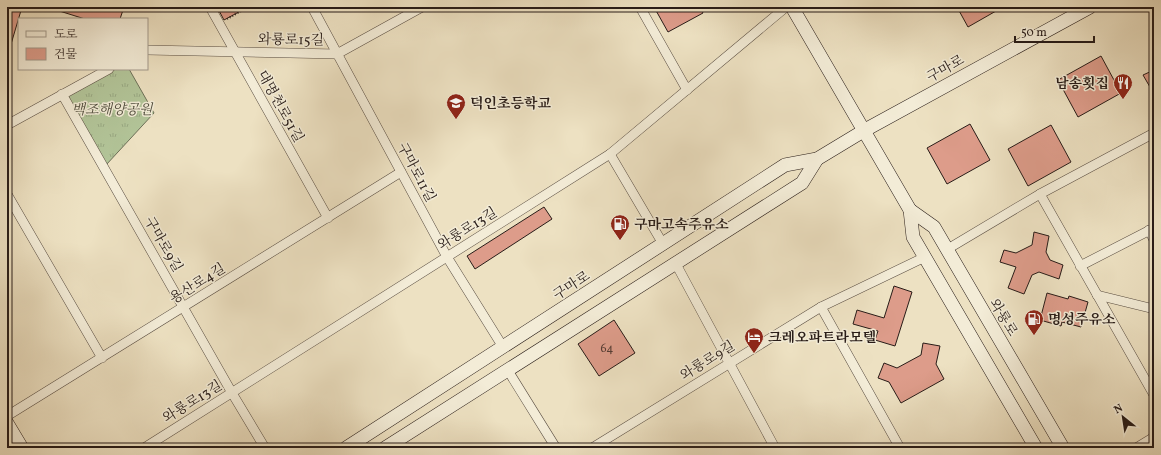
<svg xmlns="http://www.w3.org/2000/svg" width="1161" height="455" viewBox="0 0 1161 455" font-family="Vollkorn,'Noto Serif KR',serif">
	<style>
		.grass { fill: url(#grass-tufts); stroke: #6d7058 }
		.building { fill: #dd9c8a; stroke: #281c18 }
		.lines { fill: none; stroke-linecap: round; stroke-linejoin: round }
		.street-casing { stroke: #594d42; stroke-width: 10 }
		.secondary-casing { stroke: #281c18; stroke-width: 14 }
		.path { stroke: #281c18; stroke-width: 2; stroke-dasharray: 1 2; stroke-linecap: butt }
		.street { stroke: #f3ecd7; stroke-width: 9 }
		.secondary { stroke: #f3ecd7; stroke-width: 13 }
		.labels { text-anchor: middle; stroke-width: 3; stroke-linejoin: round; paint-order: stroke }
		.number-label { font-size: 12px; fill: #553c34 }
		.street-label { font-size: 14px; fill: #281c18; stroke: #f3ecd7 }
		.poi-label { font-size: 14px; font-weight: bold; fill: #281c18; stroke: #f3ecd7; text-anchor: start }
		.park-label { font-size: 14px; font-style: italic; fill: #514e3e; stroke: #f3ecd7 }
	</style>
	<defs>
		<pattern id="grass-tufts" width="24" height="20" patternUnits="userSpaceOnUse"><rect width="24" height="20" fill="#b2c498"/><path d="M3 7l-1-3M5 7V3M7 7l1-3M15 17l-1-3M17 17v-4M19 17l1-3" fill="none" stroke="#99a882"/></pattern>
	</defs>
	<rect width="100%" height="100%" fill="#ede1c2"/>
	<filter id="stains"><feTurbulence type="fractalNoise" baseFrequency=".005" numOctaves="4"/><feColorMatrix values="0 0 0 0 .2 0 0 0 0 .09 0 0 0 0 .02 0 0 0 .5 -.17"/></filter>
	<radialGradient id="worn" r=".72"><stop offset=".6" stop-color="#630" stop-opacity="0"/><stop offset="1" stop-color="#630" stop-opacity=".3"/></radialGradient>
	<!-- grass -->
	<polygon class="grass" points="116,69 129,69 154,113 106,165 66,96"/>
	<!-- building -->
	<g class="building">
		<polygon points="7,7 22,7 9,51 7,50"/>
		<polygon points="53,7 124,7 120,19 85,19 53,9"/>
		<polygon points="217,7 248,7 224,20"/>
		<polygon points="654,7 700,7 703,13 668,32"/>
		<polygon points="957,7 1003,7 968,27"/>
		<polygon points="1101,56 1121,93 1078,117 1058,80"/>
		<polygon points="1154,70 1154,94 1143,75"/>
		<polygon points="970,124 990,160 947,184 927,148"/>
		<polygon points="1051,125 1071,162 1028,186 1008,149"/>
		<polygon points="544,207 552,219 475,269 467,256"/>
		<polygon points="1034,232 1049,236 1046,252 1050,260 1063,265 1059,279 1039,272 1032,275 1024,294 1008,288 1016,267 1000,262 1004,250 1016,253 1032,245"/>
		<polygon points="894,286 912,292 895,346 875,340 878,331 853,324 857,310 884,318"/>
		<polygon points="1047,293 1068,299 1069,296 1088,302 1081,327 1062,322 1061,326 1040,320"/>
		<polygon points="614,320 635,353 599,376 578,344"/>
		<polygon points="923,343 940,346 936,364 944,379 901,403 889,382 878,378 884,363 897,368 921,355"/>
	</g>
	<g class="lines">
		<defs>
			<g id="street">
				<polyline points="210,7 328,218"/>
				<polyline points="312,7 447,257 503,347"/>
				<polyline points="640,7 687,90"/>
				<polyline points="147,50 337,54 422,7"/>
				<polyline points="62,94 232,393 265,448"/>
				<polyline points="7,125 109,69"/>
				<polyline points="610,154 663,244"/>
				<polyline points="7,194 102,358"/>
				<polyline points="1040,194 1154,395"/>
				<polyline points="1149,230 1154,240"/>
				<polyline points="946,250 1040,194 1154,133"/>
				<polyline points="676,264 775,448"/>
				<polyline points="1080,266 1154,228"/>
				<polyline points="1097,295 1154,309"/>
				<polyline points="821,307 900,448"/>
				<polyline points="507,369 556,448"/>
				<polyline points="7,416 401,172"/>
				<polyline points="144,448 610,154 786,7"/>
				<polyline points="592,448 821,307 925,257"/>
				<polyline points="1136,448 1154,437"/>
			</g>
			<g id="secondary">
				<polyline points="792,7 910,210 913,237 1036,448"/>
				<polyline points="910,210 934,227 1063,448"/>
				<polyline points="7,423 22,448"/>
				<polyline points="346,448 785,165 817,159 865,130 1090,7"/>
				<polyline points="385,448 802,183 817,159"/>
			</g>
		</defs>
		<!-- street casing -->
		<use href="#street" class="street-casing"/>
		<!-- secondary casing -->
		<use href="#secondary" class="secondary-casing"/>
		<!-- path -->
		<polyline class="path" points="227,19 248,7"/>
		<!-- street -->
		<use href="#street" class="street"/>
		<!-- secondary -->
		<use href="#secondary" class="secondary"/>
	</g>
	<!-- icons -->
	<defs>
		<symbol id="restaurant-pin" viewBox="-11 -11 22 30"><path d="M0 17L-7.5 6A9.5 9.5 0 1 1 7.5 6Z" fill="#8f2418" stroke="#f3ecd7"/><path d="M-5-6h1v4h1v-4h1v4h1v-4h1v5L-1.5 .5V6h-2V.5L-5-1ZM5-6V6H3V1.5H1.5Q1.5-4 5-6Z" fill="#fff"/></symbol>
		<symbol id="school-pin" viewBox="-11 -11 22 30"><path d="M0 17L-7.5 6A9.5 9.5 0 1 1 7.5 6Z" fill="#8f2418" stroke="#f3ecd7"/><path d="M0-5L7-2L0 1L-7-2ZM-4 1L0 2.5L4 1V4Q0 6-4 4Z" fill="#fff"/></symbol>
		<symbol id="fuel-pin" viewBox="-11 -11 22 30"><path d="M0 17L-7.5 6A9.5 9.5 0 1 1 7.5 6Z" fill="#8f2418" stroke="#f3ecd7"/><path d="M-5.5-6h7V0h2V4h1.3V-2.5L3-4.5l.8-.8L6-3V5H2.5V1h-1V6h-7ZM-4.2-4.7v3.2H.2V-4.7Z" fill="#fff"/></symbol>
		<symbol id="hotel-pin" viewBox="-11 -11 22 30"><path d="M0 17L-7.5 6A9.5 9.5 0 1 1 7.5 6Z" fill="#8f2418" stroke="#f3ecd7"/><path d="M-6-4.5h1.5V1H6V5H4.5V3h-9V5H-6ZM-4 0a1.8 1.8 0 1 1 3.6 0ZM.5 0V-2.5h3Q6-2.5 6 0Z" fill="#fff"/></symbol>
	</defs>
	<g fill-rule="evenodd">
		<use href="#restaurant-pin" x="1112" y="72" width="22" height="30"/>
		<use href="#school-pin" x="445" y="92" width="22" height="30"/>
		<use href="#fuel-pin" x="609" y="213" width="22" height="30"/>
		<use href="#fuel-pin" x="1023" y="308" width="22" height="30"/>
		<use href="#hotel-pin" x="743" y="326" width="22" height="30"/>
	</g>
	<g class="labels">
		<!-- number labels -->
		<g class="number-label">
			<text x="607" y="352">64</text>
		</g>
		<!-- street labels -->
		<g class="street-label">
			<text transform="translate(291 39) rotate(1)" y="5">와룡로15길</text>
			<text transform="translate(945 68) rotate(-29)" y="5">구마로</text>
			<text transform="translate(281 106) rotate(61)" y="5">대명천로51길</text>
			<text transform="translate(417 172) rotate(62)" y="5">구마로11길</text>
			<text transform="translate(467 228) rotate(-32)" y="5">와룡로13길</text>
			<text transform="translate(164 244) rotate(60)" y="5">구마로9길</text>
			<text transform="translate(197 283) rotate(-32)" y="5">용산로4길</text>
			<text transform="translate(571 285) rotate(-33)" y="5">구마로</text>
			<text transform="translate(1004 317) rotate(59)" y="5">와룡로</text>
			<text transform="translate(707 360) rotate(-32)" y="5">와룡로9길</text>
			<text transform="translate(192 401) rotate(-32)" y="5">와룡로13길</text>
		</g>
		<!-- poi labels -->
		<g class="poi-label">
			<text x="1109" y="88" text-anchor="end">남송횟집</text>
			<text x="470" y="108">덕인초등학교</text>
			<text x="634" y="229">구마고속주유소</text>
			<text x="1048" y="324">명성주유소</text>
			<text x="768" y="342">크레오파트라모텔</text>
		</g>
		<!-- park labels -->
		<g class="park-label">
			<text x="112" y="114">백조해양공원</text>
		</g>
	</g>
	<!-- margin -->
	<rect width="1161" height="455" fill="none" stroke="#ede1c2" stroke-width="24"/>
	<rect x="8" y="8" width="1145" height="439" fill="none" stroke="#281c18" stroke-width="2"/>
	<rect x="12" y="12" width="1137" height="431" fill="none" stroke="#281c18"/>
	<!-- legend -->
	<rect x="18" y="18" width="130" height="52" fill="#f3ecd7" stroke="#a2998b"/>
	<rect x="26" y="31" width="20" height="6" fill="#f3ecd7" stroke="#a2998b"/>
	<text x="54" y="38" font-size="12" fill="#281c18">도로</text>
	<rect x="26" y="48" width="20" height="12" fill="#dd9c8a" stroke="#a2998b"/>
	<text x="54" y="58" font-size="12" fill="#281c18">건물</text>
	<!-- north arrow -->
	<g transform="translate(1123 417) rotate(330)" stroke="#f3ecd7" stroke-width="3" paint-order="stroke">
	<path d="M0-3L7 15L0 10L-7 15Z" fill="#281c18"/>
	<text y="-6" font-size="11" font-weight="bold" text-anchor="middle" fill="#281c18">N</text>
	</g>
	<!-- scale -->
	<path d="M1015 36v6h79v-6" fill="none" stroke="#281c18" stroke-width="2"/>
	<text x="1021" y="36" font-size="12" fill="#281c18" stroke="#f3ecd7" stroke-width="3" paint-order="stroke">50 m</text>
	<rect width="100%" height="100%" filter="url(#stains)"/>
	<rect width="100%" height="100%" fill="url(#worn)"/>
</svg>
